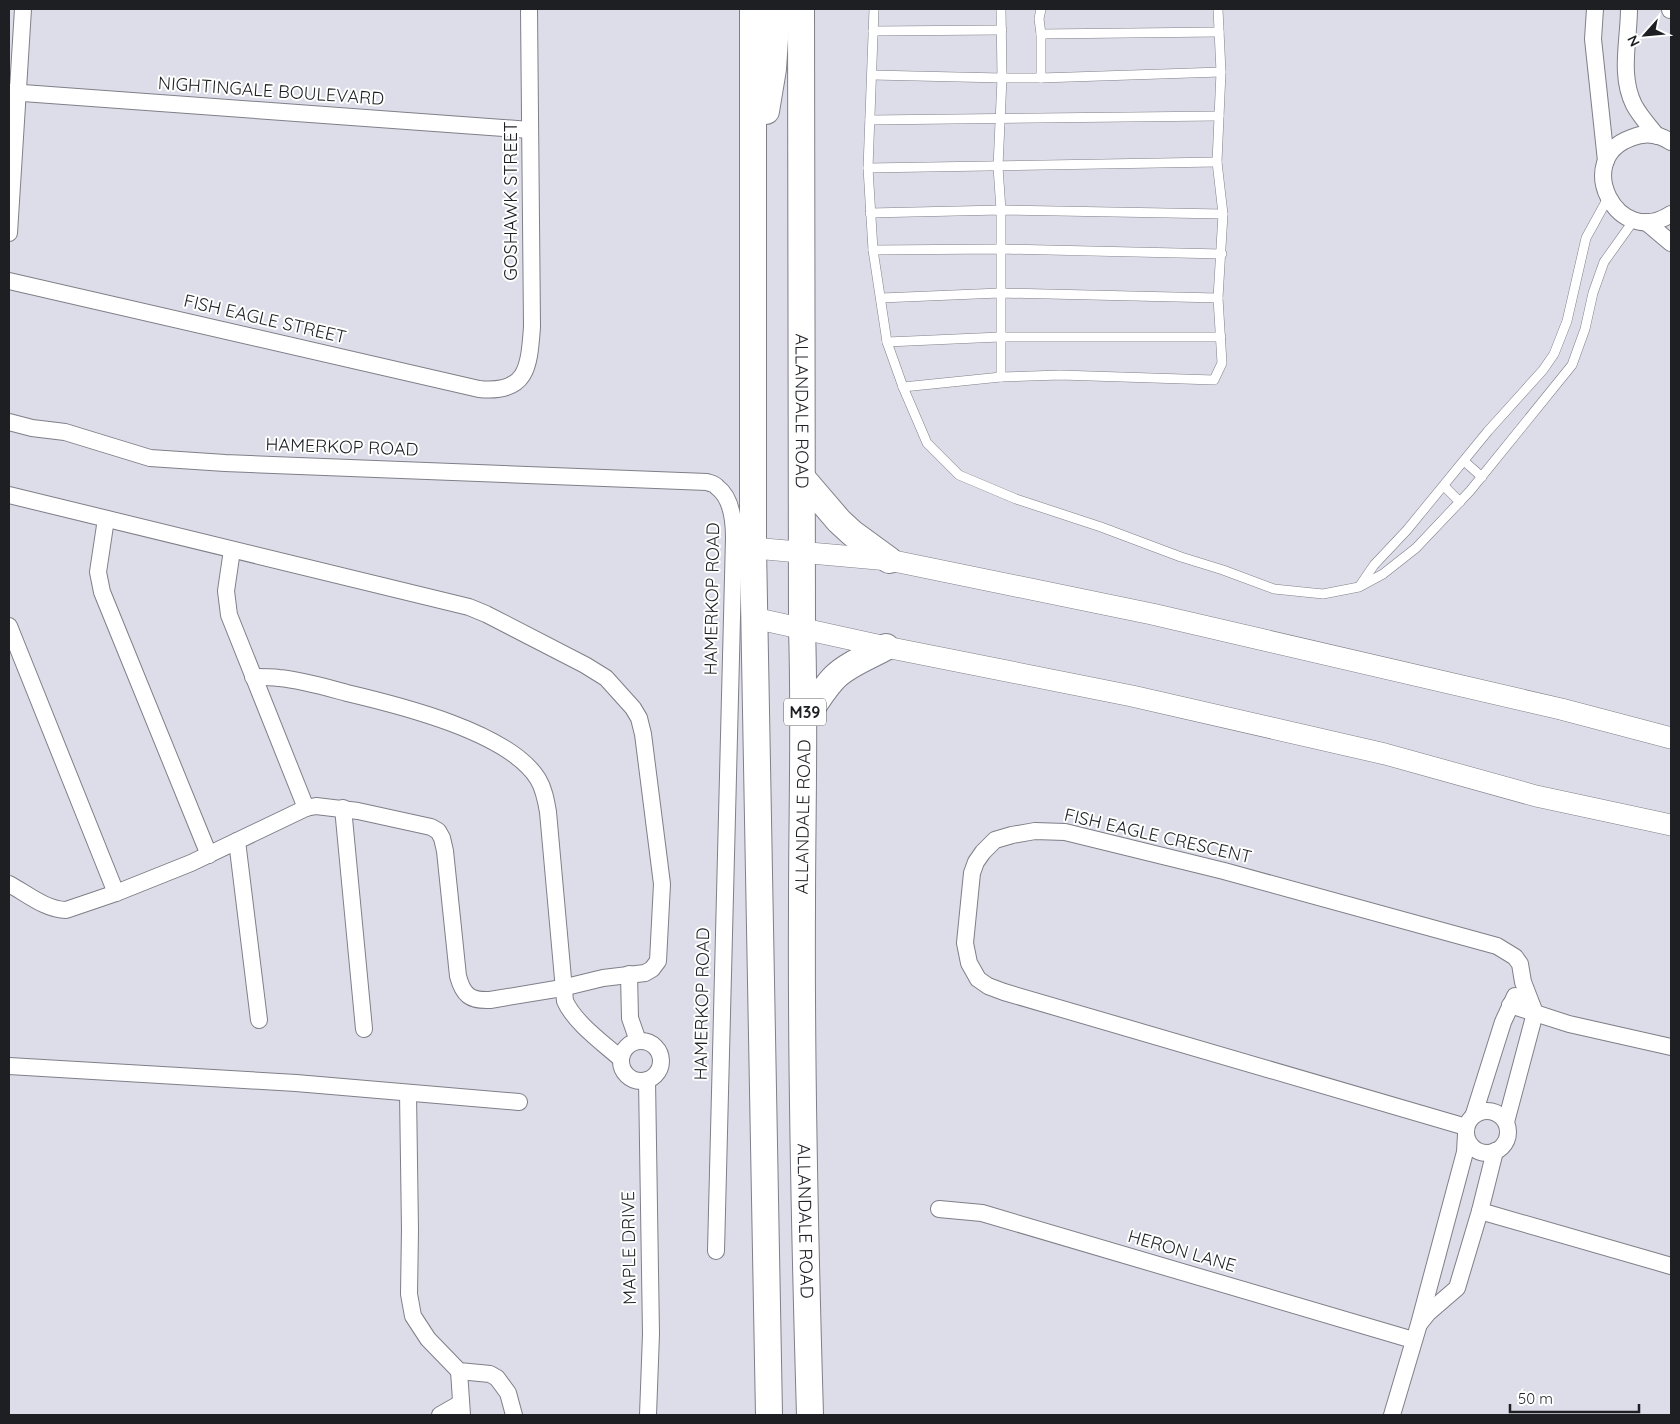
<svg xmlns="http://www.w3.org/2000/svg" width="1680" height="1424" viewBox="0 0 1680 1424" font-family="Quicksand,sans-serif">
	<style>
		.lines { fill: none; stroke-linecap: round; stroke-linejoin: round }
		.service-casing { stroke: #7f7f89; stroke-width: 10 }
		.minor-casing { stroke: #7f7f89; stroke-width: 18 }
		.tertiary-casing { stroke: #7f7f89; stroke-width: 22 }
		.primary-casing { stroke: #7f7f89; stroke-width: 28 }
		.service { stroke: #fff; stroke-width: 9 }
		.minor { stroke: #fff; stroke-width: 16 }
		.tertiary { stroke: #fff; stroke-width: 21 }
		.primary { stroke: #fff; stroke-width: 26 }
		.labels { text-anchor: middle; stroke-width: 4; stroke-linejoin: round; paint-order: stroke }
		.shield { fill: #fff; stroke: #626265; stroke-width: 1 }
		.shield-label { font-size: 16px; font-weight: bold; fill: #1e1f23 }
		.street-label { font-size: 18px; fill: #1e1f23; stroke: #fff }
	</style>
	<rect width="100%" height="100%" fill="#dddde9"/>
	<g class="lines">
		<defs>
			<g id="service">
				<polyline points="874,9 868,168 873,250 887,342 903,387 927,443 959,475 1016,499 1101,527 1181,557 1223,570 1274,589 1323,594 1359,587 1383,574 1416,548 1470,491 1572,365 1585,329 1593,293 1604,262 1634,220"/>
				<polyline points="1041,9 1039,19 1041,34 1041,78 1221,72"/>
				<polyline points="873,31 1002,30"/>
				<polyline points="1041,34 1219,32"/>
				<polyline points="872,75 1002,78 1001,9"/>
				<polyline points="870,120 1219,116"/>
				<polyline points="868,168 1217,162"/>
				<polyline points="870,213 1001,210 1223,214"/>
				<polyline points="873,250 1000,249 1222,254"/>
				<polyline points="881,298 1000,293 1218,298"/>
				<polyline points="887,342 1000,337 1221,337"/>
				<polyline points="1001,377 1001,210 998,167 1002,78 1041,78"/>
				<polyline points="903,387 1001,377 1060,375 1214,380 1222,363 1218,298 1223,214 1217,162 1221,72 1218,9"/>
				<polyline points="1464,461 1482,477"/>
				<polyline points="1444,486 1460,502"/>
				<polyline points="1361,584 1374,565 1407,530 1488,431 1543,370 1554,354 1567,321 1586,238 1608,198"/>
			</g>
			<g id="minor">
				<polyline points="1595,9 1593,39 1606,161"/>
				<path d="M1629 9C1629 40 1619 75 1634 105 1640 116 1649 126 1657 136"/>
				<polyline points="1670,10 1670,9"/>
				<polyline points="9,92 530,130"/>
				<path d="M1671 142C1659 134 1645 132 1631 138 1572 159 1617 250 1671 214"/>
				<polyline points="1646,222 1671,243"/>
				<polyline points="9,233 23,9"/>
				<path d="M9 281 479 389C528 394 529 366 532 327L529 9"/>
				<path d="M9 422 32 428 65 432 150 458 225 463 707 482C710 483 715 484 717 487 732 498 734 521 734 538L716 1251"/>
				<path d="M9 495 469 607 486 614 585 665 606 678 633 708 639 718 643 734 662 884 658 961 652 969 645 973 603 978 562 988 490 1000C470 1001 463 995 458 976L445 851 442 838 438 831 431 827 358 811 316 806 306 808 191 863 116 893 66 910C46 910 26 893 9 884"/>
				<polyline points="106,519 98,572 102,592 209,855"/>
				<polyline points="232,550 226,591 229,615 306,808"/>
				<polyline points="9,626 116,893"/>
				<path d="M253 677C262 677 271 677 279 678 302 680 325 687 347 693 398 705 509 732 538 779 544 789 546 800 548 812L565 1001C574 1022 603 1043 621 1059"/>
				<polyline points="343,808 364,1029"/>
				<polyline points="237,841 259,1020"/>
				<polyline points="629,974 630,1018 638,1041"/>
				<polyline points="1510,1005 1569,1024 1671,1047"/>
				<circle cx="641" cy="1061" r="20"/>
				<polyline points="9,1066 296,1083 519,1102"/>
				<polyline points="647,1080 651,1334 648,1415"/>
				<polyline points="408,1093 410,1230 409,1294 413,1316 428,1339 459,1371 490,1374 497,1378 508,1393 514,1415"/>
				<circle cx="1487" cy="1132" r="21"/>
				<polyline points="1474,1114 1503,1022 1515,996"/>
				<polyline points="1506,1122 1535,1013"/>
				<polyline points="1466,1127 1004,992 988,986 978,979 969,963 965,943 972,873 976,862 983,852 995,840 1012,835 1035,831 1065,832 1224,871 1497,946 1515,957 1520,964 1523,982 1535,1013"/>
				<polyline points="939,1209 982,1213 1413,1340"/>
				<polyline points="1480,1211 1671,1266"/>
				<polyline points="1420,1323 1428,1313 1457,1288 1480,1211 1495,1151"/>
				<polyline points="459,1371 462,1415"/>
				<polyline points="440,1415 461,1403"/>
				<polyline points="1392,1415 1419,1324 1465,1152 1466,1134"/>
			</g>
			<g id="tertiary">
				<polyline points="753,548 889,560 1152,614 1561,709 1671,738"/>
				<polyline points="754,618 886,647 1132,696 1385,754 1536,796 1671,825"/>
			</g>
			<g id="primary">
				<polyline points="753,9 753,548 769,1415"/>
				<path id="s1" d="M801 9 802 629C805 721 802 813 802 905 801 1075 805 1245 810 1415"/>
				<polyline points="766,111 773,69 777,9"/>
				<polyline points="803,479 839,521 852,533 889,560"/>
				<path d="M805 719C814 705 823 689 835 677 848 664 870 656 886 647"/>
			</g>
		</defs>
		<!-- service casing -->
		<use href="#service" class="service-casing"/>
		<!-- minor casing -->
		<use href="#minor" class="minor-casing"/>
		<!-- tertiary casing -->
		<use href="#tertiary" class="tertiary-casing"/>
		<!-- primary casing -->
		<use href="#primary" class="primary-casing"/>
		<!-- service -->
		<use href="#service" class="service"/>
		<!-- minor -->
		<use href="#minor" class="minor"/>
		<!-- tertiary -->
		<use href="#tertiary" class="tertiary"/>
		<!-- primary -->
		<use href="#primary" class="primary"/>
	</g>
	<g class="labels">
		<!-- shield labels -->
		<rect class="shield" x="784" y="698.5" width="42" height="27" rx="4"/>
		<g class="shield-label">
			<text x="805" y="718">M39</text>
		</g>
		<!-- street labels -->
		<g class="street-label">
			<text transform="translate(271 91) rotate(4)" y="6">NIGHTINGALE BOULEVARD</text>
			<text transform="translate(511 201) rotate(-90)" y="6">GOSHAWK STREET</text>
			<text transform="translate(265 319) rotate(13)" y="6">FISH EAGLE STREET</text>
			<text dy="6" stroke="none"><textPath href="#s1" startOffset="402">ALLANDALE ROAD</textPath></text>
			<text transform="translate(342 447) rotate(2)" y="6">HAMERKOP ROAD</text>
			<text transform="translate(712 599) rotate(-89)" y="6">HAMERKOP ROAD</text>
			<text transform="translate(803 817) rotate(-89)" y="6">ALLANDALE ROAD</text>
			<text transform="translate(1158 836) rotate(13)" y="6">FISH EAGLE CRESCENT</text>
			<text transform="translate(702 1004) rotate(-89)" y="6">HAMERKOP ROAD</text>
			<text dy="6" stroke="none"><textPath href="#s1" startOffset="1212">ALLANDALE ROAD</textPath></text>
			<text transform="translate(629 1248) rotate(-91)" y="6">MAPLE DRIVE</text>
			<text transform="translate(1182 1251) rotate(16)" y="6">HERON LANE</text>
		</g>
	</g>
	<!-- border -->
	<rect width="1680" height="1424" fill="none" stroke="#1e1f23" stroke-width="20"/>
	<!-- north arrow -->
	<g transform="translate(1645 35) rotate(243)" stroke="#ffffff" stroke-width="4" paint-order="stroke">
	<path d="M0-4L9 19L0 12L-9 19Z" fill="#1e1f23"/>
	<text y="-8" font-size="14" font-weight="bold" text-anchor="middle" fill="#1e1f23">N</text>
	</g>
	<!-- scale -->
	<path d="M1510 1404v8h129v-8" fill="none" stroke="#1e1f23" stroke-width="2.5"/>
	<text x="1518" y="1404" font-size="15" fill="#1e1f23" stroke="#ffffff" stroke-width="4" paint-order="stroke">50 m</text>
</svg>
